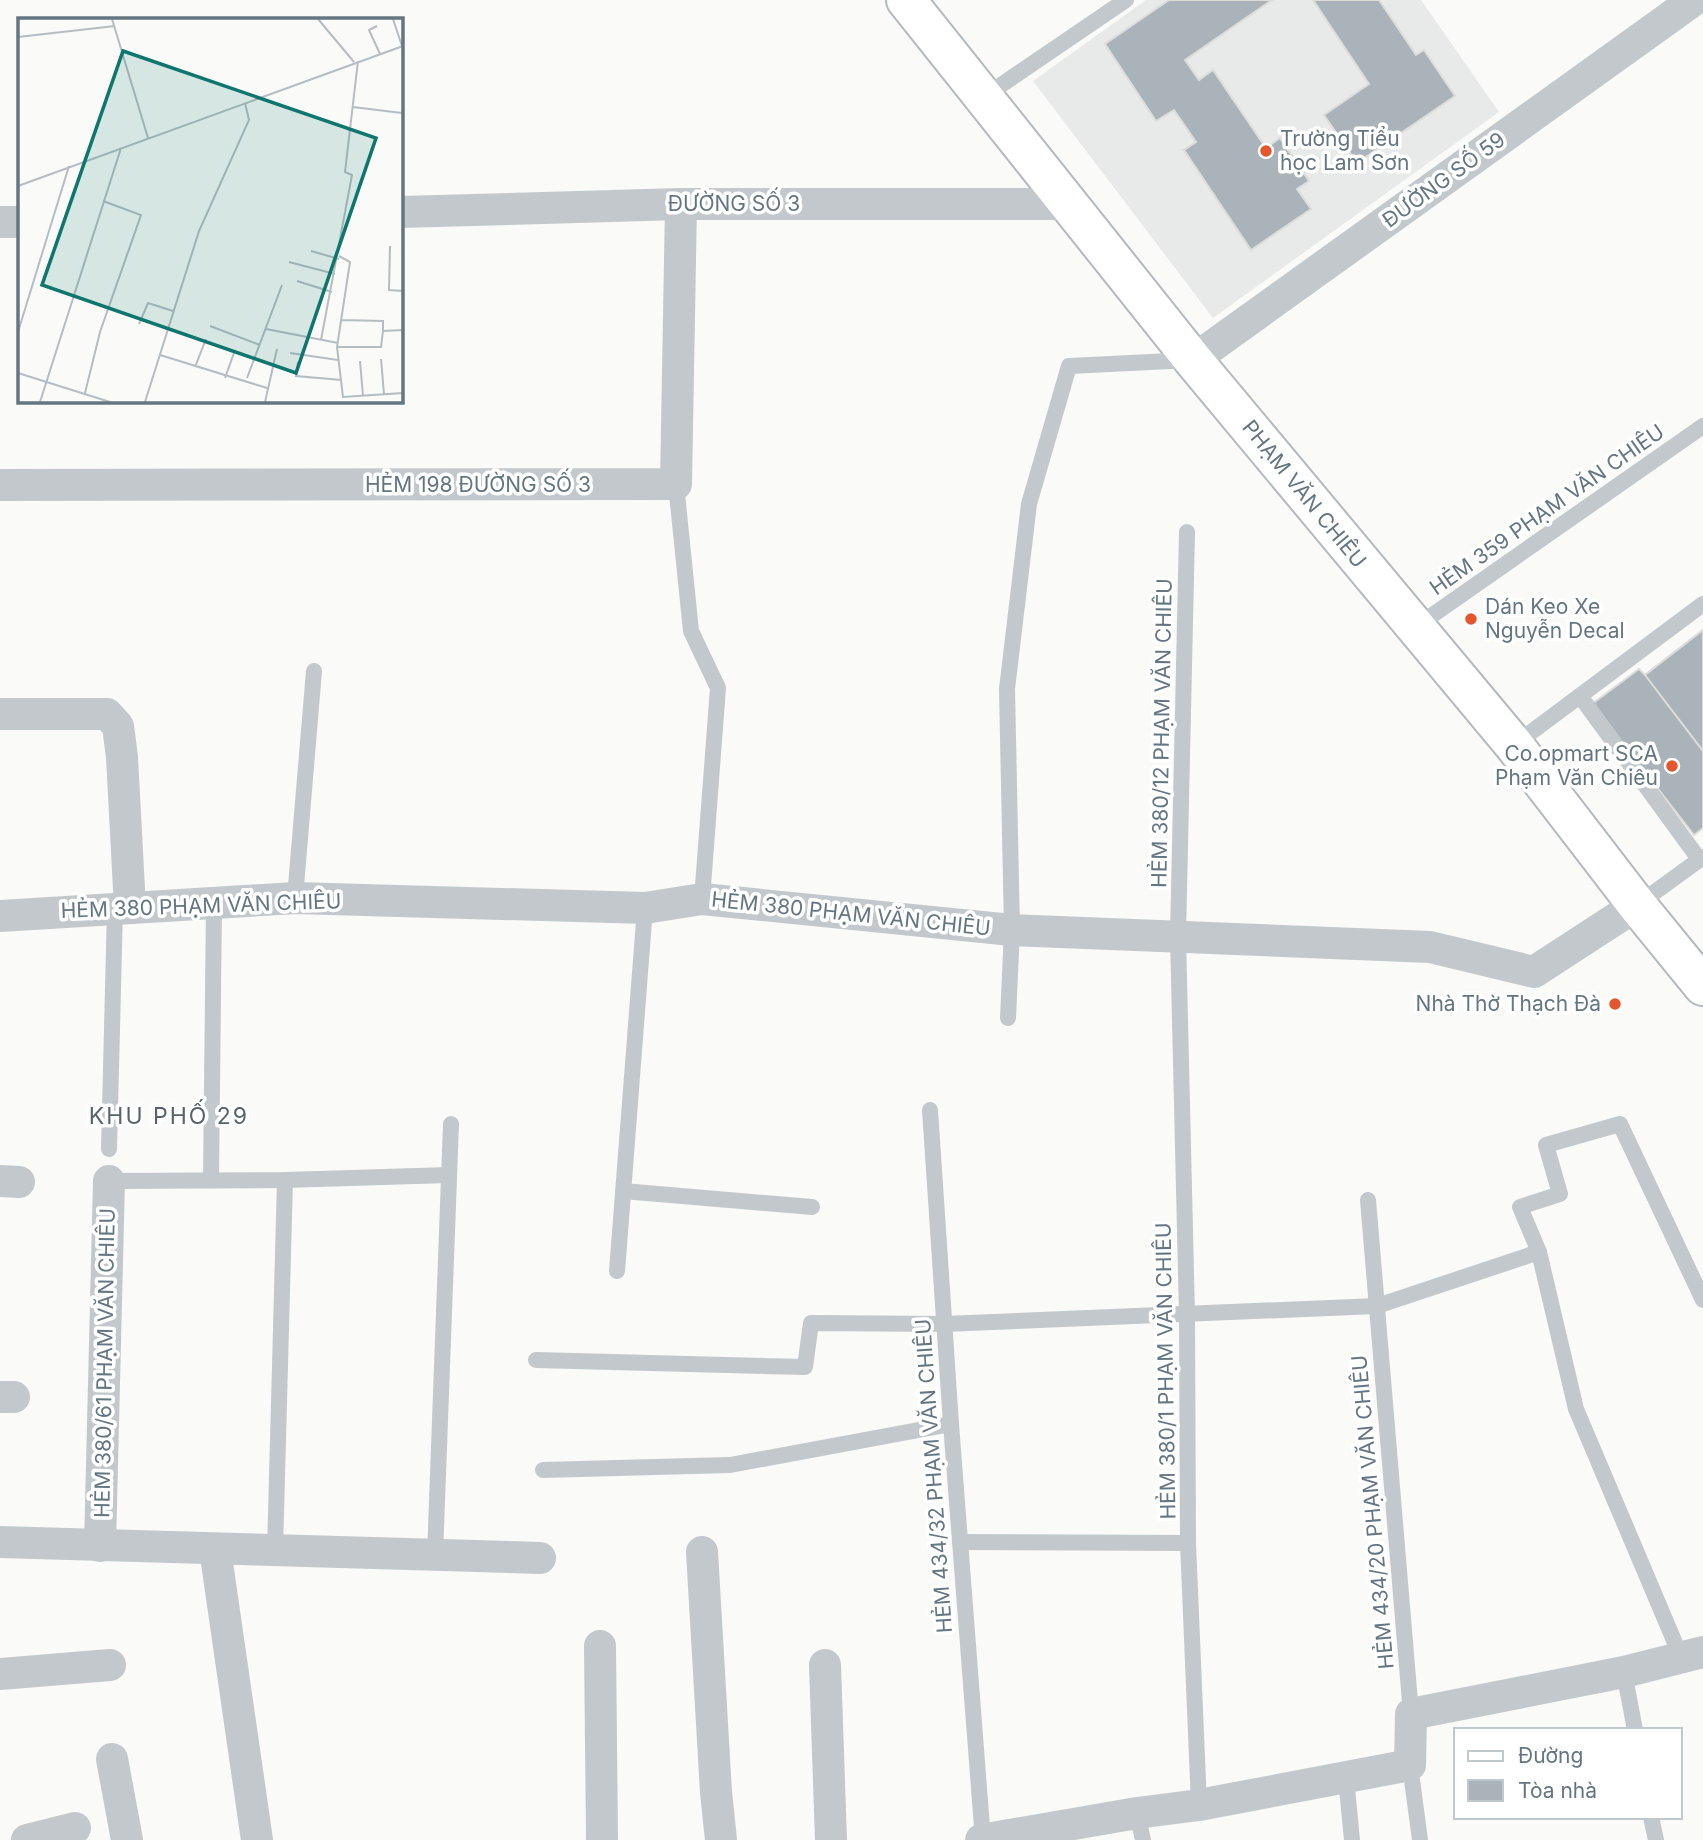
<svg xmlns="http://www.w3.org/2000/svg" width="1703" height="1840" viewBox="0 0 1703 1840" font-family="Inter,sans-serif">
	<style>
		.built { fill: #e8e9e9 }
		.building { fill: #aab3b9; stroke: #dcdcda; stroke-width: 2 }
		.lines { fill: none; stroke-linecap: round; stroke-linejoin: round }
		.secondary-casing { stroke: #b3babf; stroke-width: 42 }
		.lane { stroke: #c3c8cc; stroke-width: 16 }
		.street { stroke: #c3c8cc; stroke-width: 32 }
		.secondary { stroke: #fff; stroke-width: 38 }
		.poi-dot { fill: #e4572e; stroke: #fff; stroke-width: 2.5 }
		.labels { text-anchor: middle; stroke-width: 7; stroke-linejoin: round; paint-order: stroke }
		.poi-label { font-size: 21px; fill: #657683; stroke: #fff; text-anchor: start }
		.street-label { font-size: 21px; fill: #657683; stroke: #fff }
		.neighbourhood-label { font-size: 23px; letter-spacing: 2px; fill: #57646e; stroke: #fff }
		.inset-road { fill: none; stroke: #b5bdc2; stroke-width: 2 }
		.view { fill: #0f766e; fill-opacity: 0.15; stroke: #0f766e; stroke-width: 3.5 }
		.inset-edge { fill: none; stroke: #657683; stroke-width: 3.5 }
	</style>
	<rect width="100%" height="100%" fill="#fafaf8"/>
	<!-- built -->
	<polygon class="built" points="1146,0 1421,0 1499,112 1213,318 1033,81"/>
	<!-- building -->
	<g class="building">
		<polygon points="1169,0 1272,0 1185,60 1199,80 1213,70 1266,148 1280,138 1309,181 1297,189 1311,209 1251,250 1184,150 1196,142 1174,110 1156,121 1105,44"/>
		<polygon points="1313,0 1379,0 1416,55 1424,50 1455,96 1357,163 1324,115 1369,84"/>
		<polygon points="1703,630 1703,828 1694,835 1592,704 1639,669 1645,675"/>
		<polygon points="1703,630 1703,751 1645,675"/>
	</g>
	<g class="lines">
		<defs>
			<polyline id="secondary" points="906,0 1193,360 1514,745 1637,905 1703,986"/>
		</defs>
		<!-- secondary casing -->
		<use href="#secondary" class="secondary-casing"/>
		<!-- lane -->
		<g class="lane">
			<polyline points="985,96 1126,0"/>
			<polyline points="676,484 691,631 718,688 702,899"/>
			<polyline points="1187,532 1178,936 1187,1315 1188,1543 1199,1805"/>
			<polyline points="1414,628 1703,426"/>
			<polyline points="1580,696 1699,859"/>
			<polyline points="1514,745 1703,604"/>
			<polyline points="295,898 314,671"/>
			<polyline points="1637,905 1703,857"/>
			<polyline points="1008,1018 1012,930 1007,689 1029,504 1069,366 1191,360"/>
			<polyline points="930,1110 951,1424 983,1840"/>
			<polyline points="109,1149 115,908"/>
			<polyline points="211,1180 214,902"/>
			<polyline points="109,1181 285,1180 449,1175"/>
			<polyline points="623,1191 812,1207"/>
			<polyline points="1368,1200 1411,1714"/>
			<polyline points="617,1271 645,908"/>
			<polyline points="536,1360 805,1367 811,1323 944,1324 1377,1306 1539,1252"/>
			<polyline points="543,1470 730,1465 951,1424"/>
			<polyline points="960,1542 1188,1543"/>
			<polyline points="275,1551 285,1180"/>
			<polyline points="435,1555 451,1124"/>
			<polyline points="1681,1657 1576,1409 1539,1252 1520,1207 1560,1194 1546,1145 1620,1124 1703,1300"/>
			<polyline points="1624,1672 1635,1730"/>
			<polyline points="1410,1765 1420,1840"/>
			<polyline points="1346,1777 1352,1840"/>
			<polyline points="1137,1813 1143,1840"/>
			<polyline points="1651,1817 1656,1840"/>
		</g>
		<!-- street -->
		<g class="street">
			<polyline points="401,212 681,204 1068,204"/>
			<polyline points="0,222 19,222"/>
			<polyline points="1193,360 1694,0"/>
			<polyline points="0,485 676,484 681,204"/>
			<polyline points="0,714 107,714 118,726 122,757 130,908"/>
			<polyline points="0,916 295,898 645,908 702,899 1012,930 1430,947 1534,972 1637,905"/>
			<polyline points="0,1181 19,1182"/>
			<polyline points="0,1397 14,1397"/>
			<polyline points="0,1542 540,1558"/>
			<polyline points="100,1546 109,1181"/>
			<polyline points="215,1549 257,1840"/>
			<polyline points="702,1552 716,1792 721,1840"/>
			<polyline points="600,1646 602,1840"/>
			<polyline points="825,1665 831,1840"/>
			<polyline points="0,1674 110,1665"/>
			<polyline points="112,1759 127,1840"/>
			<polyline points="27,1840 75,1828"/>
			<polyline points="981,1840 1137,1813 1199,1805 1410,1765 1411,1714 1624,1672 1703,1652"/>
		</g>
		<!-- secondary -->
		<use href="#secondary" class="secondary"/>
	</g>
	<!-- markers -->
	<g class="poi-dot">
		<circle cx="1266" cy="151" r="7"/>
		<circle cx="1471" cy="619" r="7"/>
		<circle cx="1672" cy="766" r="7"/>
		<circle cx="1615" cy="1004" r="7"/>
	</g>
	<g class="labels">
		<!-- poi labels -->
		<g class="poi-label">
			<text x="1280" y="146">Trường Tiểu<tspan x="1280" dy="24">học Lam Sơn</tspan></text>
			<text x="1485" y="614">Dán Keo Xe<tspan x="1485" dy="24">Nguyễn Decal</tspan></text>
			<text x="1658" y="761" text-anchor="end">Co.opmart SCA<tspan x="1658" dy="24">Phạm Văn Chiêu</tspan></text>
			<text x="1601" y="1011" text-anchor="end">Nhà Thờ Thạch Đà</text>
		</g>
		<!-- street labels -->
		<g class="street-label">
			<text transform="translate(1444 180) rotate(-36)" y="7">ĐƯỜNG SỐ 59</text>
			<text x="734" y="211">ĐƯỜNG SỐ 3</text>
			<text x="478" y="492">HẺM 198 ĐƯỜNG SỐ 3</text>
			<text transform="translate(1304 494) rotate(51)" y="7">PHẠM VĂN CHIÊU</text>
			<text transform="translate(1547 510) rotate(-35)" y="7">HẺM 359 PHẠM VĂN CHIÊU</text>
			<text transform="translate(1162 733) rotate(-89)" y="7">HẺM 380/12 PHẠM VĂN CHIÊU</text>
			<text transform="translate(201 906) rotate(-2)" y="7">HẺM 380 PHẠM VĂN CHIÊU</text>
			<text transform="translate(851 914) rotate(6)" y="7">HẺM 380 PHẠM VĂN CHIÊU</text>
			<text transform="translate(105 1363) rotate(-89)" y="7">HẺM 380/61 PHẠM VĂN CHIÊU</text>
			<text transform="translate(1166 1371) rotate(-91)" y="7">HẺM 380/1 PHẠM VĂN CHIÊU</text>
			<text transform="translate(934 1476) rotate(-94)" y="7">HẺM 434/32 PHẠM VĂN CHIÊU</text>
			<text transform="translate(1373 1512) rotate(-95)" y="7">HẺM 434/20 PHẠM VĂN CHIÊU</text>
		</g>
		<!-- neighbourhood labels -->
		<g class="neighbourhood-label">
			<text x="169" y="1124">KHU PHỐ 29</text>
		</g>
	</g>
	<!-- overview -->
	<g transform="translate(18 18)">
		<rect width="385" height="385" fill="#fafaf8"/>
		<path class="inset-road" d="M94 1 130 120M300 1 336 44M375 1 384 28M359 8 351 12 362 36M0 19 97 8M335 89 384 95M0 168 385 28M372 228 371 272 385 273M293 233 321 241M321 238 332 244 319 329 325 379 385 375M271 244 317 256M279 263 314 274M324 302 365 303V313L385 312M121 306 130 285 155 293M192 308 242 327M248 311 320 325M0 314 51 148M303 322 334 157 327 154 340 43M319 329H363L365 313M272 335 320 342M142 337 249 370M363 341 366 376M342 343 345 378M280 344 278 358 324 362M177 349 188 321M0 355 92 384M207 360 217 332M229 360 264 267M67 375 82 314 123 197 85 183M22 384 103 130M127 384 181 213 231 102 227 85M247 384 259 331"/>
		<path class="view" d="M105 33 358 120 278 355 24 267Z"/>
		<rect width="385" height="385" class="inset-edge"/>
	</g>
	<!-- legend -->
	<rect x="1454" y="1728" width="228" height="91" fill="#ffffff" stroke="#c1c8cd" stroke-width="2"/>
	<rect x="1468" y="1751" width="35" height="10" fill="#ffffff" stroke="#c1c8cd" stroke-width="2"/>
	<text x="1518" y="1763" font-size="21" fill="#657683">Đường</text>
	<rect x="1468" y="1780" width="35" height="21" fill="#aab3b9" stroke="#c1c8cd" stroke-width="2"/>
	<text x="1518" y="1798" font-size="21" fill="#657683">Tòa nhà</text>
</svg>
